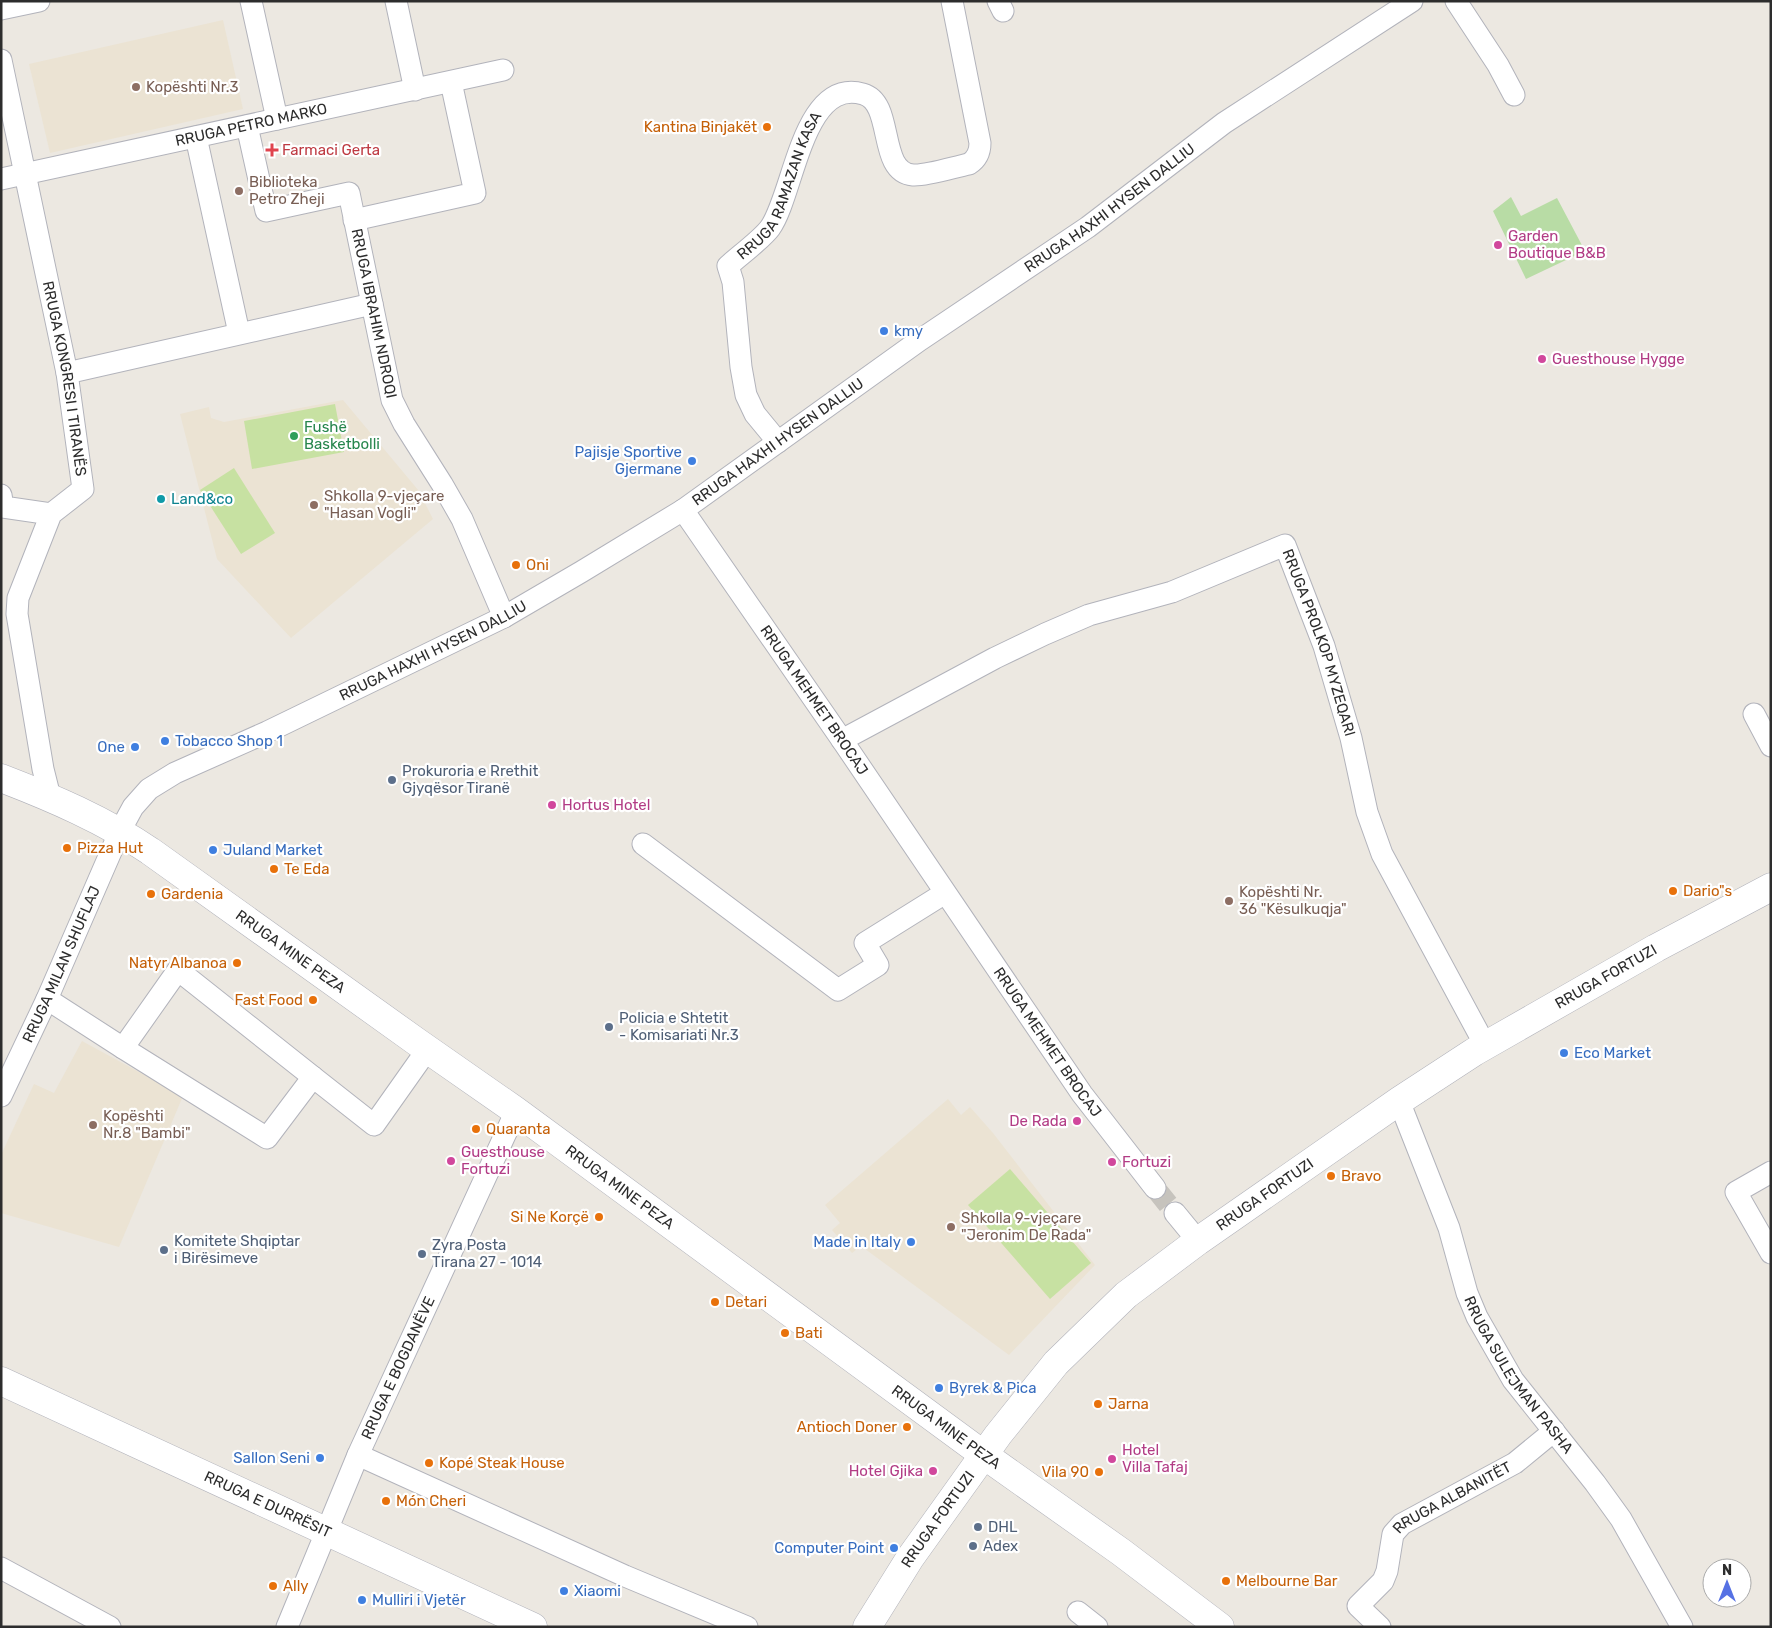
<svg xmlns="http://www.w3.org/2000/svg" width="1772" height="1628" viewBox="0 0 1772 1628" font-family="Rubik,sans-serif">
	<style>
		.education { fill: #ebe3d3 }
		.green { fill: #b8dca5 }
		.pitch { fill: #c7e1a2 }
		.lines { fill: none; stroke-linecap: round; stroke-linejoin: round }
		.street-tunnel { stroke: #c6c3bd; stroke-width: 21; stroke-dasharray: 21 11; stroke-linecap: butt }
		.street-casing { stroke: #b2b3bb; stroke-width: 23 }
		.secondary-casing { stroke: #b2b3bb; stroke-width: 29 }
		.street { stroke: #fff; stroke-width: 21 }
		.secondary { stroke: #fff; stroke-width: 28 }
		.education-dot { fill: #8d6e63; stroke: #fff; stroke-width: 2 }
		.food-dot { fill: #e8710a; stroke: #fff; stroke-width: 2 }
		.health-dot { fill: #e0444e; stroke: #fff; stroke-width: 2 }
		.hotel-dot { fill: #d1479c; stroke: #fff; stroke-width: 2 }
		.shop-dot { fill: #3f7fe0; stroke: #fff; stroke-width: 2 }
		.leisure-dot { fill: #2e9e5b; stroke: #fff; stroke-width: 2 }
		.culture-dot { fill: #0f9aa8; stroke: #fff; stroke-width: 2 }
		.service-dot { fill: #5c6f8a; stroke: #fff; stroke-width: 2 }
		.labels { text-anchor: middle; stroke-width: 4.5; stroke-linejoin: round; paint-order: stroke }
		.education-label { font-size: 15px; fill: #785e54; stroke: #fff; text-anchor: start }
		.street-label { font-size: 15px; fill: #2d2d2d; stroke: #fff }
		.food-label { font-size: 15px; fill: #c56008; stroke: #fff; text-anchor: start }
		.health-label { font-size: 15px; fill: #be3a42; stroke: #fff; text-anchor: start }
		.hotel-label { font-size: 15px; fill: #b23c85; stroke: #fff; text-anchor: start }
		.shop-label { font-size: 15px; fill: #366cbe; stroke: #fff; text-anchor: start }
		.leisure-label { font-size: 15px; fill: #27864d; stroke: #fff; text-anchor: start }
		.culture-label { font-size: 15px; fill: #0d838f; stroke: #fff; text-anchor: start }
		.service-label { font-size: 15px; fill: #4e5e75; stroke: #fff; text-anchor: start }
	</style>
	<rect width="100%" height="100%" fill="#ece8e1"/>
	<!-- education -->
	<g class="education">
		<polygon points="223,20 243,109 50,153 29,64"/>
		<polygon points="343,400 419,491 433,519 291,638 217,559 180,414 209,407 211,418 224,422"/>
		<polygon points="82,1041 183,1096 119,1247 1,1213 1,1155 34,1084 54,1093"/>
		<polygon points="948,1099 961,1115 970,1107 993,1133 1095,1265 1009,1355 861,1246 852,1253 832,1230 840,1223 825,1205"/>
	</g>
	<!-- green -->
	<polygon class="green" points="1511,197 1521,216 1557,198 1585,251 1526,279 1493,211"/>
	<!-- pitch -->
	<g class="pitch">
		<polygon points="335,404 344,452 252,469 244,421"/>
		<polygon points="234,468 275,533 241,554 200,490"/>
		<polygon points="1010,1169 1091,1263 1050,1299 968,1205"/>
	</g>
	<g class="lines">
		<!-- street-tunnel -->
		<polyline class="street-tunnel" points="1155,1188 1175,1213"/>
		<defs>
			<g id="street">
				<polyline points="251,1 277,119"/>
				<polyline points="396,1 415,90"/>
				<polyline points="998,1 1003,11"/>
				<polyline points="1456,1 1498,65 1514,95"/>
				<polyline points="1,9 39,1"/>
				<path id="s1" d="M1 60 67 373 83 489 51 514 18 598 17 614 43 769 50 797"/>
				<path id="s2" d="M247 126 266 211 349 193 392 400 404 424 442 484 462 519 504 617"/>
				<polyline points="196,137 239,333"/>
				<path id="s3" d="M1 179 503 70"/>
				<polyline points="354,220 475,193 451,82"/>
				<polyline points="67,373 372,304"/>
				<path id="s4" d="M778 442 755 414 746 395 741 367 733 282 728 266C739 256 762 239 770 228 794 195 802 77 863 94 895 103 877 172 913 175 927 176 954 167 969 164 977 159 980 152 980 143L952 1"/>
				<polyline points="1,495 3,507 51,514"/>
				<path id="s5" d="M683 510 842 740 1082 1094 1155 1188"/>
				<polyline points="1754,714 1771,746"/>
				<path id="s6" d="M842 740 995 658 1045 634 1089 615 1172 592 1285 545 1324 646 1351 738 1367 812 1382 854 1485 1045"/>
				<polyline points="643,844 838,990 878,965 865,943 945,893"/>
				<polyline points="47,999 123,1048 267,1138 313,1077 374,1125 427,1050"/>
				<polyline points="123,1048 178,970 313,1077"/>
				<path id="s7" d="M1 1096 47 999 120 831 133 807 149 789 175 773 267 732 504 617 581 572 683 510 920 340 1088 227 1224 123 1412 1"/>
				<path id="s8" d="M1399 1101 1449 1228 1467 1293 1477 1317 1513 1380 1595 1483 1621 1519 1682 1627"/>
				<polyline points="1771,1172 1736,1192 1771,1253"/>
				<polyline points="1175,1213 1198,1241"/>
				<polyline points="358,1455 625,1576 747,1627"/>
				<polyline points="1,1568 110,1627"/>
				<polyline points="1078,1612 1097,1627"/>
				<path id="s9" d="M287 1627 358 1455 516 1111"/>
				<path id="s10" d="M1380 1627 1358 1606 1383 1581 1387 1571 1393 1534 1402 1524 1515 1463 1554 1431"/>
			</g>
			<g id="secondary">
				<path id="s11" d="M1 778C53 798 104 820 150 851L417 1042 516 1111 984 1455 1121 1552 1220 1627"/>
				<path id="s12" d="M1 1381 533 1627"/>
				<path id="s13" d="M867 1627 910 1558 998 1435 1056 1363 1126 1295 1198 1241 1399 1101 1474 1052 1656 948 1771 887"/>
			</g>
		</defs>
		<!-- street casing -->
		<use href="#street" class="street-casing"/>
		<!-- secondary casing -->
		<use href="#secondary" class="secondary-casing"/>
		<!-- street -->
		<use href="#street" class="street"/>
		<!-- secondary -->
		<use href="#secondary" class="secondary"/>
	</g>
	<!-- markers -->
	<g class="education-dot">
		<circle cx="136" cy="87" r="5"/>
		<circle cx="239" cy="191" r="5"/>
		<circle cx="314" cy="505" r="5"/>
		<circle cx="1229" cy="901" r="5"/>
		<circle cx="93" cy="1125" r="5"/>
		<circle cx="951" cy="1227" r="5"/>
	</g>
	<g class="food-dot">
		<circle cx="767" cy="127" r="5"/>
		<circle cx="516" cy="565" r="5"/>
		<circle cx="67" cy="848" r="5"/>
		<circle cx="274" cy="869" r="5"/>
		<circle cx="1673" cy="891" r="5"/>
		<circle cx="151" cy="894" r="5"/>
		<circle cx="237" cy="963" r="5"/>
		<circle cx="313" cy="1000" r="5"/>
		<circle cx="476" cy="1129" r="5"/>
		<circle cx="1331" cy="1176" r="5"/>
		<circle cx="599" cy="1217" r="5"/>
		<circle cx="715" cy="1302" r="5"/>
		<circle cx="785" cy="1333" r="5"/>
		<circle cx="1098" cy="1404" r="5"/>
		<circle cx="907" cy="1427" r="5"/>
		<circle cx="429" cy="1463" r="5"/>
		<circle cx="1099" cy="1472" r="5"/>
		<circle cx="386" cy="1501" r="5"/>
		<circle cx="1226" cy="1581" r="5"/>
		<circle cx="273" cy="1586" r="5"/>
	</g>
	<path class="health-dot" d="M269.5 142.5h5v5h5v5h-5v5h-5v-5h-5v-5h5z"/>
	<g class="hotel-dot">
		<circle cx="1498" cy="245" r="5"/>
		<circle cx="1542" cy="359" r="5"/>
		<circle cx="552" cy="805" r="5"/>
		<circle cx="1077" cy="1121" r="5"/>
		<circle cx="451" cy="1161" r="5"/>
		<circle cx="1112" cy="1162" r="5"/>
		<circle cx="1112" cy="1459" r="5"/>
		<circle cx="933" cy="1471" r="5"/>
	</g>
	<g class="shop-dot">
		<circle cx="884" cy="331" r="5"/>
		<circle cx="692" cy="461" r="5"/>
		<circle cx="165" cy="741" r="5"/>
		<circle cx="135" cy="747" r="5"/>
		<circle cx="213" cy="850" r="5"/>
		<circle cx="1564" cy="1053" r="5"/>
		<circle cx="911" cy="1242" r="5"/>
		<circle cx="939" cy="1388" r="5"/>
		<circle cx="320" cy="1458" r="5"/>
		<circle cx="894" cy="1548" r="5"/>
		<circle cx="564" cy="1591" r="5"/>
		<circle cx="362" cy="1600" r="5"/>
	</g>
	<circle class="leisure-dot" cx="294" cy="436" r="5"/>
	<circle class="culture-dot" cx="161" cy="499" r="5"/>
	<g class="service-dot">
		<circle cx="392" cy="780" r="5"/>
		<circle cx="609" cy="1027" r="5"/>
		<circle cx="164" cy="1250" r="5"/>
		<circle cx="422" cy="1254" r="5"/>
		<circle cx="978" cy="1527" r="5"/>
		<circle cx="973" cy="1546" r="5"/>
	</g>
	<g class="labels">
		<!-- education labels -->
		<g class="education-label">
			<text x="146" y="92">Kopështi Nr.3</text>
			<text x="249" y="187">Biblioteka<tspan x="249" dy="17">Petro Zheji</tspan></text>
			<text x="324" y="501">Shkolla 9-vjeçare<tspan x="324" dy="17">"Hasan Vogli"</tspan></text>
			<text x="1239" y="897">Kopështi Nr.<tspan x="1239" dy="17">36 "Kësulkuqja"</tspan></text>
			<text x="103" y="1121">Kopështi<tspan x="103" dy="17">Nr.8 "Bambi"</tspan></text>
			<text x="961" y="1223">Shkolla 9-vjeçare<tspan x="961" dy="17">"Jeronim De Rada"</tspan></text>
		</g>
		<!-- street labels -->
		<g class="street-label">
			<text dy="5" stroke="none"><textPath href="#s3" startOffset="256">RRUGA PETRO MARKO</textPath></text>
			<text dy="5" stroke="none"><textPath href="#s4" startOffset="286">RRUGA RAMAZAN KASA</textPath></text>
			<text dy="5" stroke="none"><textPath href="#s7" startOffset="1468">RRUGA HAXHI HYSEN DALLIU</textPath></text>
			<text dy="5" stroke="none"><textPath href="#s2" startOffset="295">RRUGA IBRAHIM NDROQI</textPath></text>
			<text dy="5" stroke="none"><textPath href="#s1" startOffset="325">RRUGA KONGRESI I TIRANËS</textPath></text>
			<text dy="5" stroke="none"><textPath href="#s7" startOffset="1062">RRUGA HAXHI HYSEN DALLIU</textPath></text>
			<text dy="5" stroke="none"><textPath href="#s6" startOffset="589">RRUGA PROLKOP MYZEQARI</textPath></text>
			<text dy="5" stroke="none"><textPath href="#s7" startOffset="658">RRUGA HAXHI HYSEN DALLIU</textPath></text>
			<text dy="5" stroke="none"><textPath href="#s5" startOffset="231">RRUGA MEHMET BROCAJ</textPath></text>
			<text dy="5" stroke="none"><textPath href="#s11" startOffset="339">RRUGA MINE PEZA</textPath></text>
			<text dy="5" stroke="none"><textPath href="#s7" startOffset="145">RRUGA MILAN SHUFLAJ</textPath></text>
			<text dy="5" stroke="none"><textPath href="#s13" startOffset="999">RRUGA FORTUZI</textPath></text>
			<text dy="5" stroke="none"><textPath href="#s5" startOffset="645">RRUGA MEHMET BROCAJ</textPath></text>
			<text dy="5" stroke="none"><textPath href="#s11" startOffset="744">RRUGA MINE PEZA</textPath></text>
			<text dy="5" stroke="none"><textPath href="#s13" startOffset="594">RRUGA FORTUZI</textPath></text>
			<text dy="5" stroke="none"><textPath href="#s9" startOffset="282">RRUGA E BOGDANËVE</textPath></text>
			<text dy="5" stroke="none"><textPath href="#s8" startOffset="301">RRUGA SULEJMAN PASHA</textPath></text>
			<text dy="5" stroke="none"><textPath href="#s11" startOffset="1149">RRUGA MINE PEZA</textPath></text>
			<text dy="5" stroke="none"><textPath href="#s10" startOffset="184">RRUGA ALBANITËT</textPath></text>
			<text dy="5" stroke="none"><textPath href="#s12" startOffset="294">RRUGA E DURRËSIT</textPath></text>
			<text dy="5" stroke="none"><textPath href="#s13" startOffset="129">RRUGA FORTUZI</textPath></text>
		</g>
		<!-- food labels -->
		<g class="food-label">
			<text x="757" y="132" text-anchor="end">Kantina Binjakët</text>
			<text x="526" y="570">Oni</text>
			<text x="77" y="853">Pizza Hut</text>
			<text x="284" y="874">Te Eda</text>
			<text x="1683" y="896">Dario"s</text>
			<text x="161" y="899">Gardenia</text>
			<text x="227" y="968" text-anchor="end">Natyr Albanoa</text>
			<text x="303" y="1005" text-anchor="end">Fast Food</text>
			<text x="486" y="1134">Quaranta</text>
			<text x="1341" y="1181">Bravo</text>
			<text x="589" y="1222" text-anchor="end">Si Ne Korçë</text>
			<text x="725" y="1307">Detari</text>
			<text x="795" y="1338">Bati</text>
			<text x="1108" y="1409">Jarna</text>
			<text x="897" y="1432" text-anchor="end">Antioch Doner</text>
			<text x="439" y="1468">Kopé Steak House</text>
			<text x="1089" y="1477" text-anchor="end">Vila 90</text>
			<text x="396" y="1506">Món Cheri</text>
			<text x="1236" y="1586">Melbourne Bar</text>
			<text x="283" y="1591">Ally</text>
		</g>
		<!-- health labels -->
		<g class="health-label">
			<text x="282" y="155">Farmaci Gerta</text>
		</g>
		<!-- hotel labels -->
		<g class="hotel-label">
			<text x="1508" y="241">Garden<tspan x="1508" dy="17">Boutique B&amp;B</tspan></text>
			<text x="1552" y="364">Guesthouse Hygge</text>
			<text x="562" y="810">Hortus Hotel</text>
			<text x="1067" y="1126" text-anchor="end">De Rada</text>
			<text x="461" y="1157">Guesthouse<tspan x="461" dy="17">Fortuzi</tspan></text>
			<text x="1122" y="1167">Fortuzi</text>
			<text x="1122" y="1455">Hotel<tspan x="1122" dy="17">Villa Tafaj</tspan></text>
			<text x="923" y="1476" text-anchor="end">Hotel Gjika</text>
		</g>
		<!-- shop labels -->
		<g class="shop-label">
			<text x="894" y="336">kmy</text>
			<text x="682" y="457" text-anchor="end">Pajisje Sportive<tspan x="682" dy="17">Gjermane</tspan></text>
			<text x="175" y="746">Tobacco Shop 1</text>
			<text x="125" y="752" text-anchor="end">One</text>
			<text x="223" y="855">Juland Market</text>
			<text x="1574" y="1058">Eco Market</text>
			<text x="901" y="1247" text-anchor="end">Made in Italy</text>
			<text x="949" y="1393">Byrek &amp; Pica</text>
			<text x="310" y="1463" text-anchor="end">Sallon Seni</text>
			<text x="884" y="1553" text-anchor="end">Computer Point</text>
			<text x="574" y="1596">Xiaomi</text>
			<text x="372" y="1605">Mulliri i Vjetër</text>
		</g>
		<!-- leisure labels -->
		<g class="leisure-label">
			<text x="304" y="432">Fushë<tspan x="304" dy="17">Basketbolli</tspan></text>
		</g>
		<!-- culture labels -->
		<g class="culture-label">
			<text x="171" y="504">Land&amp;co</text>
		</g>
		<!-- service labels -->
		<g class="service-label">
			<text x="402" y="776">Prokuroria e Rrethit<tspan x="402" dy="17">Gjyqësor Tiranë</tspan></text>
			<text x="619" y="1023">Policia e Shtetit<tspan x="619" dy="17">- Komisariati Nr.3</tspan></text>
			<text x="174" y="1246">Komitete Shqiptar<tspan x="174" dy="17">i Birësimeve</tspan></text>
			<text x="432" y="1250">Zyra Posta<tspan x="432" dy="17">Tirana 27 - 1014</tspan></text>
			<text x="988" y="1532">DHL</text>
			<text x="983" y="1551">Adex</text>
		</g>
	</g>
	<!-- border -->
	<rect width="1772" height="1628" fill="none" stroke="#2d2d2d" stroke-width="5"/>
	<!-- north arrow -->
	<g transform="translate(1727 1583)"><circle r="24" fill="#ffffff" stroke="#ababab"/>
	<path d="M0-4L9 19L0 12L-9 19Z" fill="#5671e4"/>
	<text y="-8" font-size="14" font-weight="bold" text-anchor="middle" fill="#2d2d2d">N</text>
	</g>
</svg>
